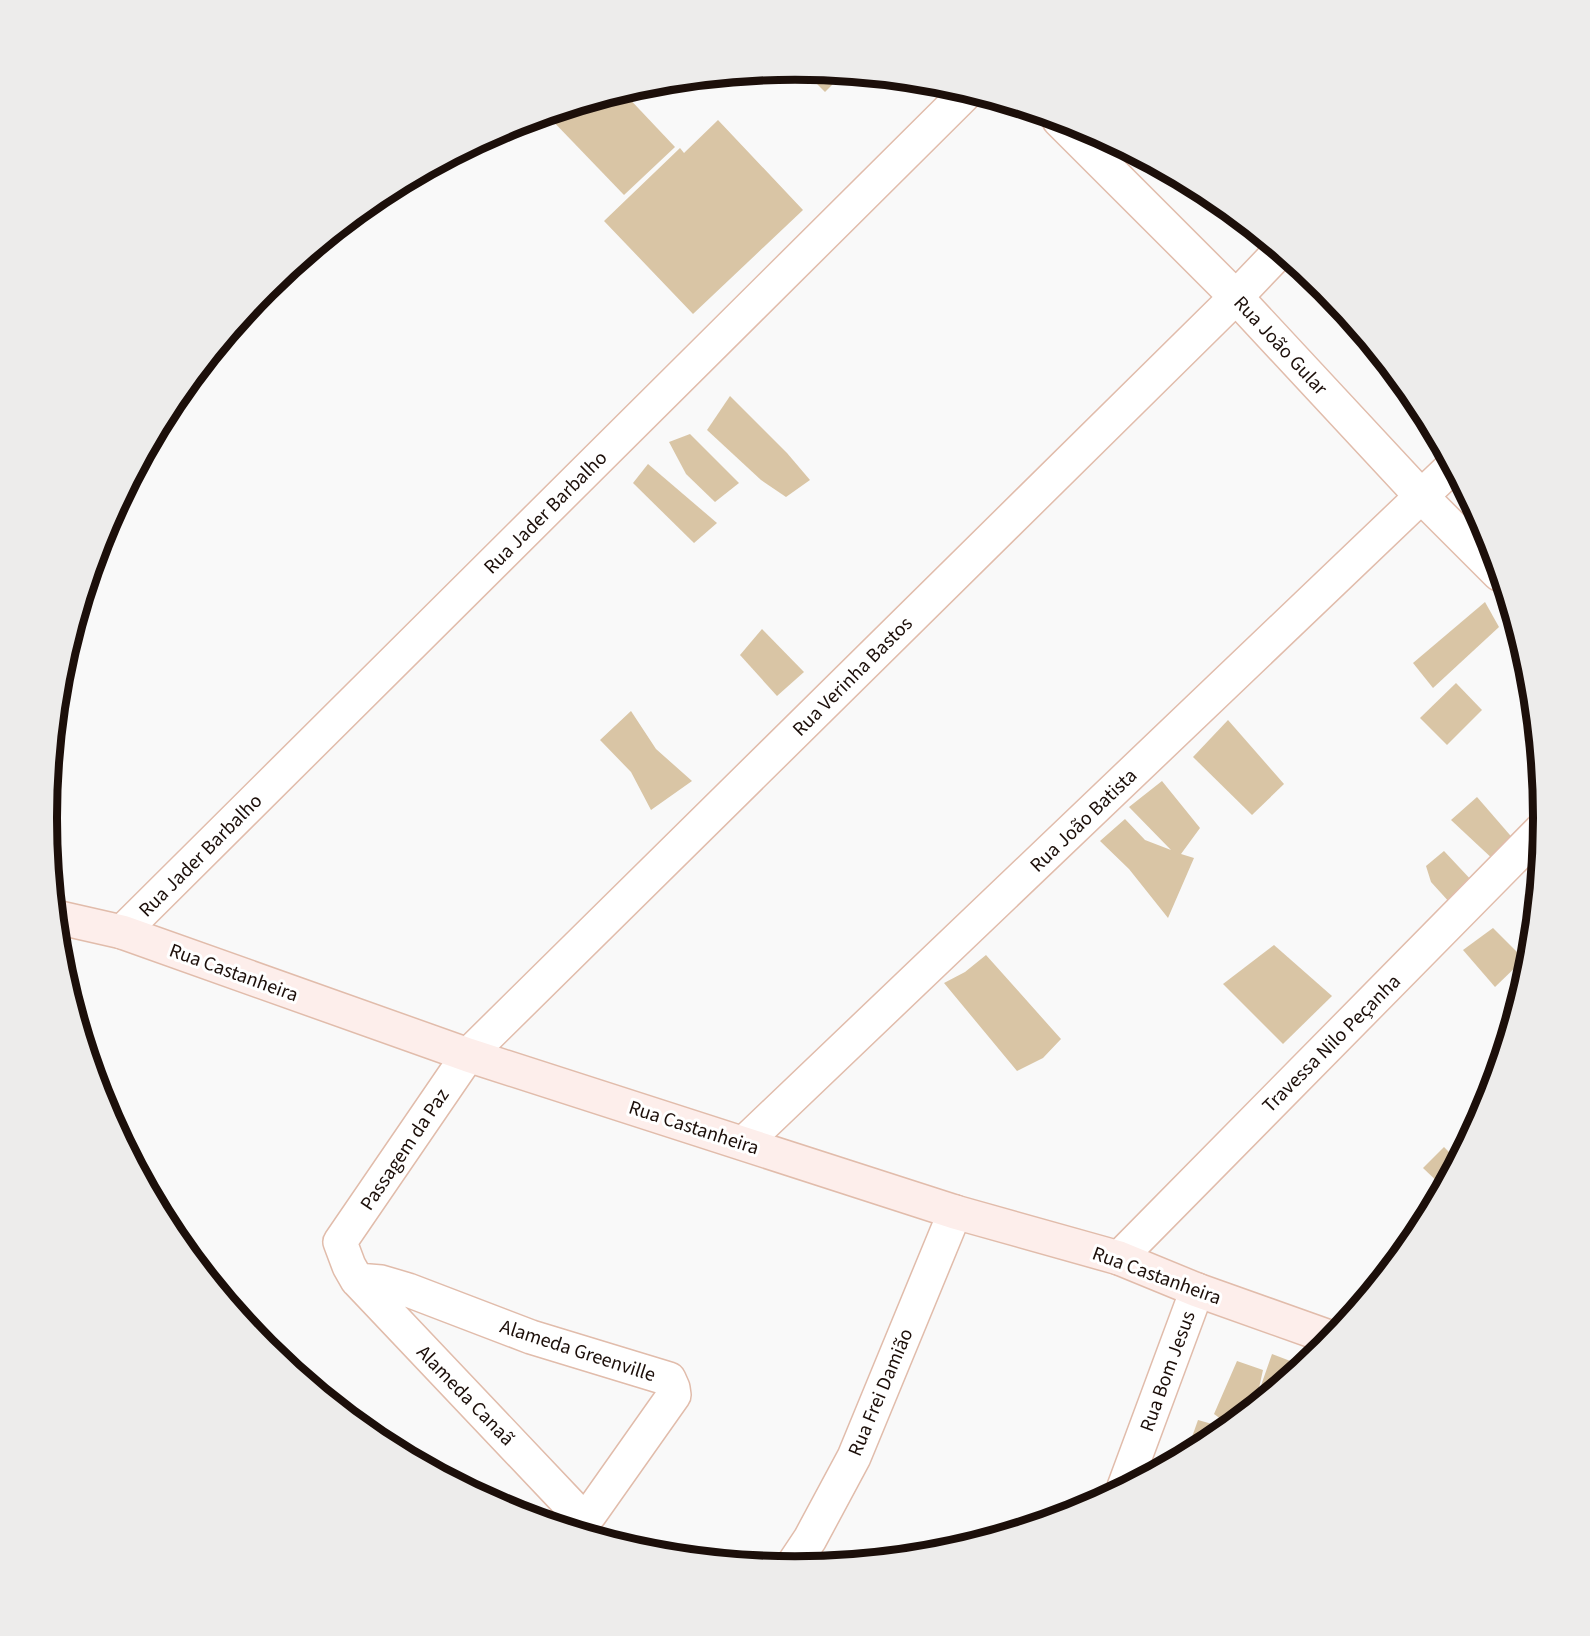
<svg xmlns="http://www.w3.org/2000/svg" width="1590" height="1636" viewBox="0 0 1590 1636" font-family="'Source Sans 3',sans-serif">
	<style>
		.building { fill: #d9c5a5 }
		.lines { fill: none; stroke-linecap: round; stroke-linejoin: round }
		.street-casing { stroke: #e1bcab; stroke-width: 36 }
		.secondary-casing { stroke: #e1bcab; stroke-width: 36 }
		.street { stroke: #fff; stroke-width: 33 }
		.secondary { stroke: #fdeeeb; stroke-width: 33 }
		.labels { text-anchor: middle; stroke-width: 6; stroke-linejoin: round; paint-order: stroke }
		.street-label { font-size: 20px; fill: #1c0f0a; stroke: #fff }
		.rim { fill: none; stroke: #1c0f0a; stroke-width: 8 }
	</style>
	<rect width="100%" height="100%" fill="#f9f9f9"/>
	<!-- building -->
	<g class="building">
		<polygon points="803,70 843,74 825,92"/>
		<polygon points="623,92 675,147 624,195 547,115"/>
		<polygon points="718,120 803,210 693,314 604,221 680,148 684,153"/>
		<polygon points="730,396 787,453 810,480 786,497 761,480 707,430"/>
		<polygon points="690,434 739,483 715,502 686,474 669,442"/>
		<polygon points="648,464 717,523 694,543 633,483"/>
		<polygon points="1485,602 1499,627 1433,688 1413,663"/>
		<polygon points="762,629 804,672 777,696 740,655"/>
		<polygon points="1456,683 1482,710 1447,745 1420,718"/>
		<polygon points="631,711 656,749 692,781 651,810 631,772 600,740"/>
		<polygon points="1228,720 1284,784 1252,815 1193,757"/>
		<polygon points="1162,781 1200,828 1181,854 1194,858 1168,918 1129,869 1100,841 1125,819 1145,840 1171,850 1129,807"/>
		<polygon points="1477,797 1516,842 1496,862 1451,820"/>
		<polygon points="1444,851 1474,883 1451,904 1431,882 1426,866"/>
		<polygon points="1493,928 1524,959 1495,987 1463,950"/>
		<polygon points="1274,945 1332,996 1283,1044 1223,984"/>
		<polygon points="986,955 1061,1039 1043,1058 1017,1071 944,983 965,972"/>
		<polygon points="1444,1147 1457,1160 1443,1187 1423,1168"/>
		<polygon points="1272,1354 1293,1362 1287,1378 1255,1404 1257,1397 1250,1408 1229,1425 1214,1414 1237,1361 1263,1370 1257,1397"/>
		<polygon points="1198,1420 1226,1428 1211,1441 1186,1454"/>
	</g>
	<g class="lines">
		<defs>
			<g id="street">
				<polyline points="1059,120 1236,297 1422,497 1499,574"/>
				<polyline points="122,932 967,92"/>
				<polyline points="744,1143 1452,467"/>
				<polyline points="1119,1258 1542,829"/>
				<polyline points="357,1280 574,1509 582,1514 590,1514 674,1395 673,1388 669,1379 531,1337 408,1290 381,1282 357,1280 349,1266 340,1242 468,1055 1236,297 1279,252"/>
				<polyline points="1124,1487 1197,1290"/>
				<polyline points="792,1566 810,1539 854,1457 955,1212"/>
			</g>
			<polyline id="secondary" points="56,917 122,932 468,1055 955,1212 1119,1258 1197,1290 1332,1338"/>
		</defs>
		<!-- street casing -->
		<use href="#street" class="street-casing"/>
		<!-- secondary casing -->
		<use href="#secondary" class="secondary-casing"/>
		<!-- street -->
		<use href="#street" class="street"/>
		<!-- secondary -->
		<use href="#secondary" class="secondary"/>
	</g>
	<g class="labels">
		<!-- street labels -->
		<g class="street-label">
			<text transform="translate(1281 345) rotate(47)" y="7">Rua João Gular</text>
			<text transform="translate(545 512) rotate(-45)" y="7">Rua Jader Barbalho</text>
			<text transform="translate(852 676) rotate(-45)" y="7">Rua Verinha Bastos</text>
			<text transform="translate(1083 820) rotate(-44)" y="7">Rua João Batista</text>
			<text transform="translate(200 855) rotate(-45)" y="7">Rua Jader Barbalho</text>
			<text transform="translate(234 972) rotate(20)" y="7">Rua Castanheira</text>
			<text transform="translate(1331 1043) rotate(-45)" y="7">Travessa Nilo Peçanha</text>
			<text transform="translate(694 1127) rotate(18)" y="7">Rua Castanheira</text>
			<text transform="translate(404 1149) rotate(-56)" y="7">Passagem da Paz</text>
			<text transform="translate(1157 1275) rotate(20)" y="7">Rua Castanheira</text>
			<text transform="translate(578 1350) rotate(18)" y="7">Alameda Greenville</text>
			<text transform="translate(1167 1371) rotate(-70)" y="7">Rua Bom Jesus</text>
			<text transform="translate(880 1392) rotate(-67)" y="7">Rua Frei Damião</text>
			<text transform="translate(466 1395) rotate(46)" y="7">Alameda Canaã</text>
		</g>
	</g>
	<!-- crop -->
	<path d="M0 0H1590V1636H0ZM57 818a738 738 0 1 1 1476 0a738 738 0 1 1-1476 0Z" fill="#edeceb" fill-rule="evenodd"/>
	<path class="rim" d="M57 818a738 738 0 1 1 1476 0a738 738 0 1 1-1476 0Z"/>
</svg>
